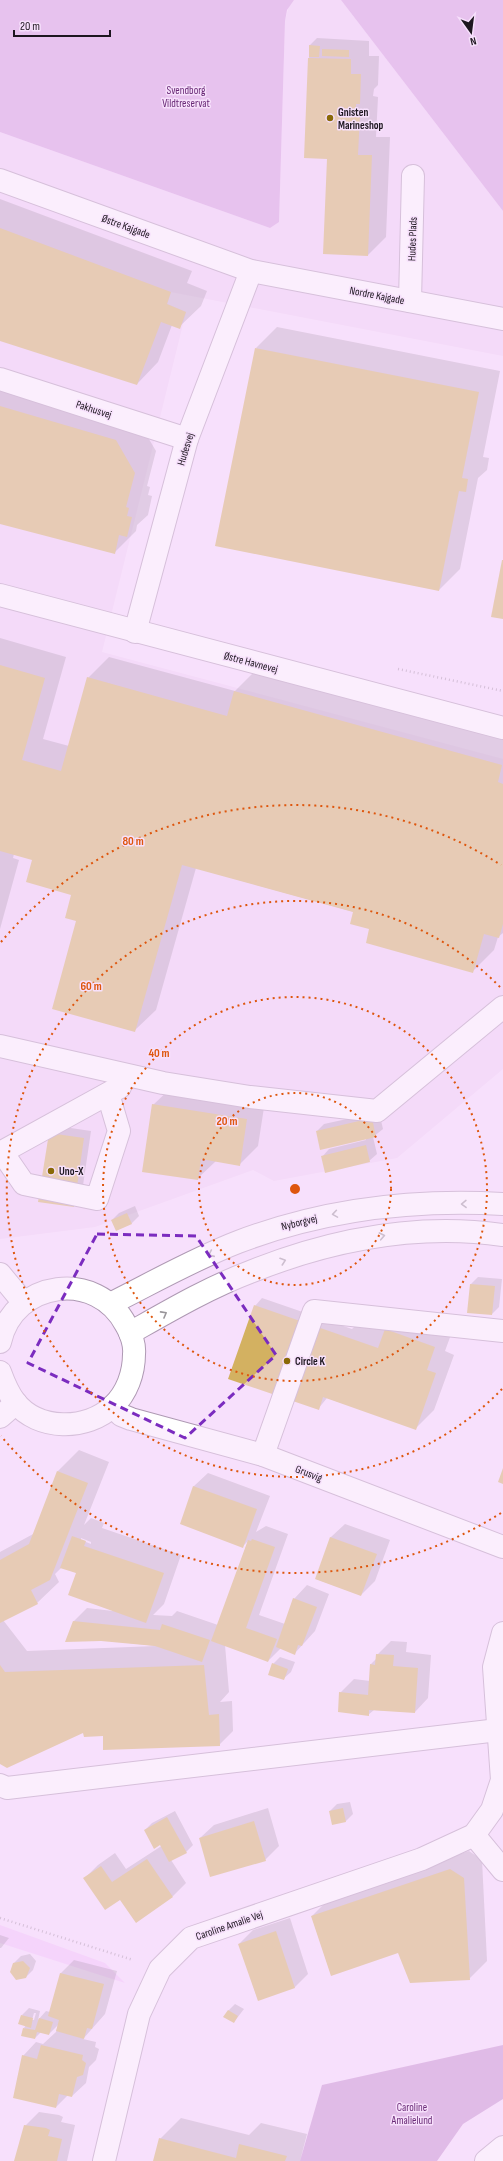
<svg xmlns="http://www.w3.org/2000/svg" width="503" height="2161" viewBox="0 0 503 2161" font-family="'Sofia Sans Condensed',sans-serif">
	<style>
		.built { fill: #efd3f5 }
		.green { fill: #f2c6fb }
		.forest { fill: #c48fcf }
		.water { fill: #d39dde }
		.shadow { fill: #0003; fill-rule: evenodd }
		.building { fill: #d3b161 }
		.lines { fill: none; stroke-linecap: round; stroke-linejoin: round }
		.minor-casing { stroke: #ae99b3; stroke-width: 24 }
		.path { stroke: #a998ad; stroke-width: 2.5; stroke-dasharray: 1 3; stroke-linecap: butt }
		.minor { stroke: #fff; stroke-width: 22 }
		.oneway { stroke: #99969a }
		.marked { fill: none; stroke: #7b2cbf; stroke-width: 3; stroke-dasharray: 8 5; stroke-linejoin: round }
		.ring { fill: none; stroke: #de560d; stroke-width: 2; stroke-dasharray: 2 4 }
		.poi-dot { fill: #896907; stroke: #f7e0fc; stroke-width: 1.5 }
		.labels { text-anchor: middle; stroke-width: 3; stroke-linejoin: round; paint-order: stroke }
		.park-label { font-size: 11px; fill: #692a76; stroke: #f7e0fc }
		.poi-label { font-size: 11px; font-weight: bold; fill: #1d161f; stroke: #f7e0fc; text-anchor: start }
		.street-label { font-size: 11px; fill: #1d161f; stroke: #f7e0fc }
		.centre { fill: #de560d; stroke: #f7e0fc; stroke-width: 2 }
		.ring-label { font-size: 12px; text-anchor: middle; font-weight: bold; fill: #de560d; stroke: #f7e0fc; stroke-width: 3; stroke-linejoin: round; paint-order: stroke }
	</style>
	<rect width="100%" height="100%" fill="#f7e0fc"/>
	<!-- built -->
	<polygon class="built" points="294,0 341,0 503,211 503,356 171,292 167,304 186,312 102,652 503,759 503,1069 397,1158 274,1181 253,1170 95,1227 0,1239 0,132 270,228 279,222 285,21 289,6"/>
	<!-- green -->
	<polygon class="green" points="0,1925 105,1963 125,1983 0,1943"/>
	<!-- forest -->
	<polygon class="forest" points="503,2045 503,2099 463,2124 437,2161 300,2161 322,2085"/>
	<!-- water -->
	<g class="water">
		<polygon points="0,0 294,0 287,10 285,21 279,222 270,228 0,132"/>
		<polygon points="341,0 503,0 503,211"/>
	</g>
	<!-- shadow -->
	<g class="shadow">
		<polygon points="317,38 369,41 369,56 379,56 378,85 374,89 373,96 378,97 376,137 390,137 386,237 368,255 328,158 309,58 310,45"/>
		<polygon points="0,199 192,271 187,283 207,291 201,306 179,327 172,325 158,362 137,384 0,340"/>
		<polygon points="277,327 500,371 483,457 489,458 487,470 478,478 460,569 439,590 256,348"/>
		<polygon points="0,378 137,419 156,451 147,486 150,487 148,495 152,496 148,515 137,525 136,531 114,553 0,523"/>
		<polygon points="0,638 66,657 43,739 69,746 88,678 109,657 235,691 256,670 503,738 503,933 498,937 494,950 473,971 371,928 354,912 196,868 156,1010 134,1031 78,920 72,895 33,859 14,854 13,858 19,860 0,929"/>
		<polygon points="172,1087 265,1101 258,1146 239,1165 216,1161 197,1179 153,1105"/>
		<polygon points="379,1112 383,1129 373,1137 377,1154 369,1161 322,1157 329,1149 366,1140 366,1138 317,1131 324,1124"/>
		<polygon points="57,1126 91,1131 81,1199 74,1206 39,1201"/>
		<polygon points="135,1206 139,1216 132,1223 117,1230 112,1220 119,1213"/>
		<polygon points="478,1277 502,1279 499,1307 492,1314 468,1312 471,1284"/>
		<polygon points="262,1298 352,1329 363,1318 453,1329 445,1351 454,1355 434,1410 416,1428 327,1398 318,1409 255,1306"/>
		<path d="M79 1450 109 1462 84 1525 91 1518 104 1523 102 1528 181 1555 164 1604 153 1615 172 1616 177 1611 218 1625 248 1541 243 1546 181 1523 194 1486 208 1473 270 1496 256 1532 266 1526 288 1534 259 1615 285 1624 294 1599 307 1585 329 1594 315 1631 295 1653 281 1648 268 1661 225 1645 229 1692 220 1702 232 1701 233 1731 219 1745 84 1732 0 1763V1552L35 1533 58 1471ZM81 1538 91 1542V1544L81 1540ZM62 1567 77 1573 113 1611 87 1608 73 1622 101 1640 156 1646 27 1651 3 1620 37 1603 59 1582 55 1574Z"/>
		<polygon points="345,1524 390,1540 375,1581 361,1595 316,1579 331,1537"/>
		<polygon points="391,1641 407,1642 406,1652 431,1655 428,1698 415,1712 374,1710 368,1715 340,1693 354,1679 370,1681 371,1664 377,1658 377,1655"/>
		<polygon points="280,1657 295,1662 291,1672 283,1679 273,1664"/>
		<polygon points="350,1802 353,1814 346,1821 333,1824 330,1811 337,1804"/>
		<polygon points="268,1808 279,1846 265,1860 200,1838 214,1825"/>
		<polygon points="175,1811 193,1845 186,1852 171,1860 186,1883 173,1896 120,1899 84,1879 98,1865 115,1853 126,1869 163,1845 145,1830 152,1823"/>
		<polygon points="469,1851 482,1860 487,1961 469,1979 312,1916 330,1898"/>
		<polygon points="290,1918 308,1974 295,1987 258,2000 239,1944 253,1930"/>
		<polygon points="0,1935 9,1938 1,1948 0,1948"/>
		<polygon points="30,1954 36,1961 33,1970 26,1977 14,1963 21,1956"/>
		<path d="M74 1960 117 1971 105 2014 83 2039 96 2042 95 2047 99 2049 96 2060 89 2067 86 2083 72 2096 68 2095 56 2107 23 2056 36 2042 43 2044 56 2032 58 2025 49 2034 41 2032 35 2038 24 2028 26 2025 22 2015 29 2008 40 2011 38 2020 46 2011 50 2012 61 1973ZM34 2013H36L34 2020H32Z"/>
		<polygon points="235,2004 244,2009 234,2022 228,2011"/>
		<polygon points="39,2112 59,2115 63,2117 61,2122 75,2125 67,2161 16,2161 25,2126"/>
		<polygon points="181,2118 249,2135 261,2123 307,2134 300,2161 154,2161 160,2139"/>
	</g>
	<!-- building -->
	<g class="building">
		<polygon points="309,45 320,46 319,57 309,57"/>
		<polygon points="322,49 349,50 349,57 322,56"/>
		<polygon points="308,58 351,59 351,74 361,74 360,104 356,104 356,114 360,115 358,155 372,155 368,256 323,254 327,159 304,158"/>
		<polygon points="0,228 171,292 167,304 186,312 180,329 161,322 137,385 0,341"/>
		<polygon points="255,348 479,392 462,478 468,479 466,492 459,491 439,591 215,546"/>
		<polygon points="0,406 116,440 135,473 126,507 129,508 127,516 132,517 127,537 119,535 115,554 0,524"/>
		<polygon points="502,560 503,560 503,619 491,617"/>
		<polygon points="0,665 45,678 22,760 61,771 87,677 227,716 234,691 502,765 498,782 503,784 503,924 499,938 484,934 473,973 366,943 369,929 350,924 353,912 182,865 135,1032 52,1009 76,921 65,918 71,895 26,882 32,860 0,851"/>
		<polygon points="152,1104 247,1119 240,1166 201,1159 198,1180 142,1172"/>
		<polygon points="372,1118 376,1137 320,1150 316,1131"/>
		<polygon points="49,1133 84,1138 74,1207 38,1202"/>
		<polygon points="366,1145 370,1162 325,1173 321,1156"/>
		<polygon points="127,1213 132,1224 116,1231 111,1220"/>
		<polygon points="470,1284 495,1286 492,1315 467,1313"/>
		<polygon points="254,1305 378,1348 385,1329 435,1347 427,1370 436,1373 416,1430 323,1397 319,1410 228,1379"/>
		<polygon points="503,1468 503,1484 498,1482"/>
		<polygon points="57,1471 88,1483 50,1580 31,1590 38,1604 0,1623 0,1560 29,1544"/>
		<polygon points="193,1486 257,1509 243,1548 180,1524"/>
		<polygon points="72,1536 86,1541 84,1546 164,1573 146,1623 68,1595 76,1573 60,1568"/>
		<polygon points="330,1537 377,1554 361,1596 315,1579"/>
		<polygon points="252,1539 275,1547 246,1628 277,1639 268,1662 211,1641 248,1540 251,1541"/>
		<polygon points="293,1598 317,1607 302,1646 298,1645 295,1655 276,1647"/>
		<polygon points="73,1621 160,1630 162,1624 210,1640 202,1662 155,1646 101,1641 65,1642"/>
		<polygon points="376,1654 394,1655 393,1666 418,1668 415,1713 369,1710 369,1716 338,1712 339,1692 368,1695 370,1664 375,1665"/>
		<polygon points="272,1663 288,1669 284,1680 268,1675"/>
		<polygon points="0,1665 5,1672 204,1665 209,1715 219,1714 220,1746 103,1750 103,1736 84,1737 83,1733 7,1768 0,1764"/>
		<polygon points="343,1808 346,1822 332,1825 329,1811"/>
		<polygon points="167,1817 187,1853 169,1862 160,1845 154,1849 144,1830"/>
		<polygon points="254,1821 266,1861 210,1877 199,1838"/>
		<polygon points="147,1859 173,1897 136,1923 120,1900 105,1910 83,1878 101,1866 112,1882"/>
		<polygon points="450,1869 464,1878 470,1980 410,1983 398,1953 331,1976 311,1916"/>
		<polygon points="276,1931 295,1988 258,2001 238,1944"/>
		<polygon points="23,1961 30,1968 26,1978 16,1980 10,1972 13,1963"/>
		<polygon points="60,1973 104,1984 92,2029 87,2028 84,2039 56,2031 59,2020 48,2016"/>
		<polygon points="228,2010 238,2016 234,2023 223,2017"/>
		<polygon points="21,2015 33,2018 31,2028 18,2024"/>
		<polygon points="39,2018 53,2022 49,2035 37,2032 35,2039 21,2036 23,2028 35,2030"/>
		<polygon points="41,2045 83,2055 82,2060 86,2063 83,2075 77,2077 72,2097 59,2094 56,2108 13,2098 22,2055 37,2059"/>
		<polygon points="24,2125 46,2128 50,2130 48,2136 62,2139 57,2161 14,2161"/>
		<polygon points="159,2138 236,2158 239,2144 287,2156 285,2161 153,2161"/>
	</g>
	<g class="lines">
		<defs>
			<g id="minor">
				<polyline points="0,180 251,271 503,319"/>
				<polyline points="410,301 413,176"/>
				<polyline points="0,379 187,439"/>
				<polyline points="0,595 503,728"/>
				<polyline points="135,632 187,439 251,271"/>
				<polyline points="0,1046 163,1083 250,1097 377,1111 503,1007"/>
				<polyline points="2,1152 24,1184 97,1199 119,1131 108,1094"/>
				<polyline points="0,1153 120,1087"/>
				<polyline points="0,1274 24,1303"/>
				<path d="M110 1304C152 1283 194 1259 238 1242 322 1210 414 1199 503 1204"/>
				<path d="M130 1333C169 1311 208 1288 250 1272 330 1240 417 1223 503 1235"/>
				<path d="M0 1342C14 1280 97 1269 126 1325 131 1333 135 1345 134 1354 134 1373 127 1393 113 1406 87 1431 38 1431 15 1402 8 1393 4 1383 0 1372"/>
				<polyline points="113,1406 121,1415 131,1419 263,1455 503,1547"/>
				<polyline points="0,1417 16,1403"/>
				<polyline points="263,1455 314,1311 503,1331"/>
				<polyline points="0,1785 7,1788 498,1730"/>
				<polyline points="474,1835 503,1870"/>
				<polyline points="104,2161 139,2014 160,1969 191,1938 422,1859 474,1835 492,1810 502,1780 494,1667 503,1633"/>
				<polyline points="486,2161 503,2147"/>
			</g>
		</defs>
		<!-- minor casing -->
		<use href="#minor" class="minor-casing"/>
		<!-- path -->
		<g class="path">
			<polyline points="398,669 503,691"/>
			<polyline points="0,1918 133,1960"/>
		</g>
		<!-- minor -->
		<use href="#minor" class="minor"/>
	</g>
	<!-- one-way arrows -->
	<defs><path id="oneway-chevron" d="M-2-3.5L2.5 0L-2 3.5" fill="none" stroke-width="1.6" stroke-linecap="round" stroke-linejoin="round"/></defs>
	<g class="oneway">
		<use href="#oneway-chevron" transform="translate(464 1204) rotate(179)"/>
		<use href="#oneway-chevron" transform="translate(335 1214) rotate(171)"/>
		<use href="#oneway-chevron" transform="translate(382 1236) rotate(-11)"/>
		<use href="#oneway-chevron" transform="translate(211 1254) rotate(156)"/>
		<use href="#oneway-chevron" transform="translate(283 1261) rotate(-19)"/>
		<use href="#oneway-chevron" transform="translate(164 1314) rotate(-29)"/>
	</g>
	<!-- marked area -->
	<path d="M0 0H503V2161H0ZM97 1234 196 1236 276 1355 185 1438 28 1363Z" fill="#f7e0fc" fill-opacity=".55" fill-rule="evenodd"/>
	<path class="marked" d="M97 1234 196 1236 276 1355 185 1438 28 1363Z"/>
	<!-- distance rings -->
	<g class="ring">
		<circle cx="295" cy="1189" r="96"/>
		<circle cx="295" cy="1189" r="192"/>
		<path d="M502 1389A288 288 0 1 1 502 989"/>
		<path d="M501 1513A384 384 0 0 1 1 1436M1 942A384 384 0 0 1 501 865"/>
	</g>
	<!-- markers -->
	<g class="poi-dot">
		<circle cx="330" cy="118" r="4"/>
		<circle cx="51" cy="1171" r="4"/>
		<circle cx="287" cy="1361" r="4"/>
	</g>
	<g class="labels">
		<!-- park labels -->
		<g class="park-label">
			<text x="186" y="94">Svendborg<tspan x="186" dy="13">Vildtreservat</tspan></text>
			<text x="412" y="2111">Caroline<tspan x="412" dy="13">Amalielund</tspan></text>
		</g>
		<!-- poi labels -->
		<g class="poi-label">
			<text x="338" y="116">Gnisten<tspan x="338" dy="13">Marineshop</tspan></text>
			<text x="59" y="1175">Uno-X</text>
			<text x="295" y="1365">Circle K</text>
		</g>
		<!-- street labels -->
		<g class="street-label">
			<text transform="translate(126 226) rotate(20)" y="4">Østre Kajgade</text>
			<text transform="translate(412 239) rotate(-88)" y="4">Hudes Plads</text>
			<text transform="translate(377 295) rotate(11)" y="4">Nordre Kajgade</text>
			<text transform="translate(94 409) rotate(18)" y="4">Pakhusvej</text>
			<text transform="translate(185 449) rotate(-73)" y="4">Hudesvej</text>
			<text transform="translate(251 662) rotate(15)" y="4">Østre Havnevej</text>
			<text transform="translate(299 1222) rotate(-14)" y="4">Nyborgvej</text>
			<text transform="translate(309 1473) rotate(21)" y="4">Grusvig</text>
			<text transform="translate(229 1925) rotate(-19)" y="4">Caroline Amalie Vej</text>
		</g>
	</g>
	<circle cx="295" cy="1189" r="6" class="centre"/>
	<g class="ring-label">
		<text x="133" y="845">80 m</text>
		<text x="91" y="990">60 m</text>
		<text x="159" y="1057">40 m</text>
		<text x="227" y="1125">20 m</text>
	</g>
	<!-- north arrow -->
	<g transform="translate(471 32) rotate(166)" stroke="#f7e0fc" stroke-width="3" paint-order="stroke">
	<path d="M0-3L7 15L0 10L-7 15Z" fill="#1d161f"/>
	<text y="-6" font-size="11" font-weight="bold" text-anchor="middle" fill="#1d161f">N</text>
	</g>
	<!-- scale -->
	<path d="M14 30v6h96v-6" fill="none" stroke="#1d161f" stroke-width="2"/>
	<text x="20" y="30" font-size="12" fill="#1d161f" stroke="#f7e0fc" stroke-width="3" paint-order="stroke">20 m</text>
</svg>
